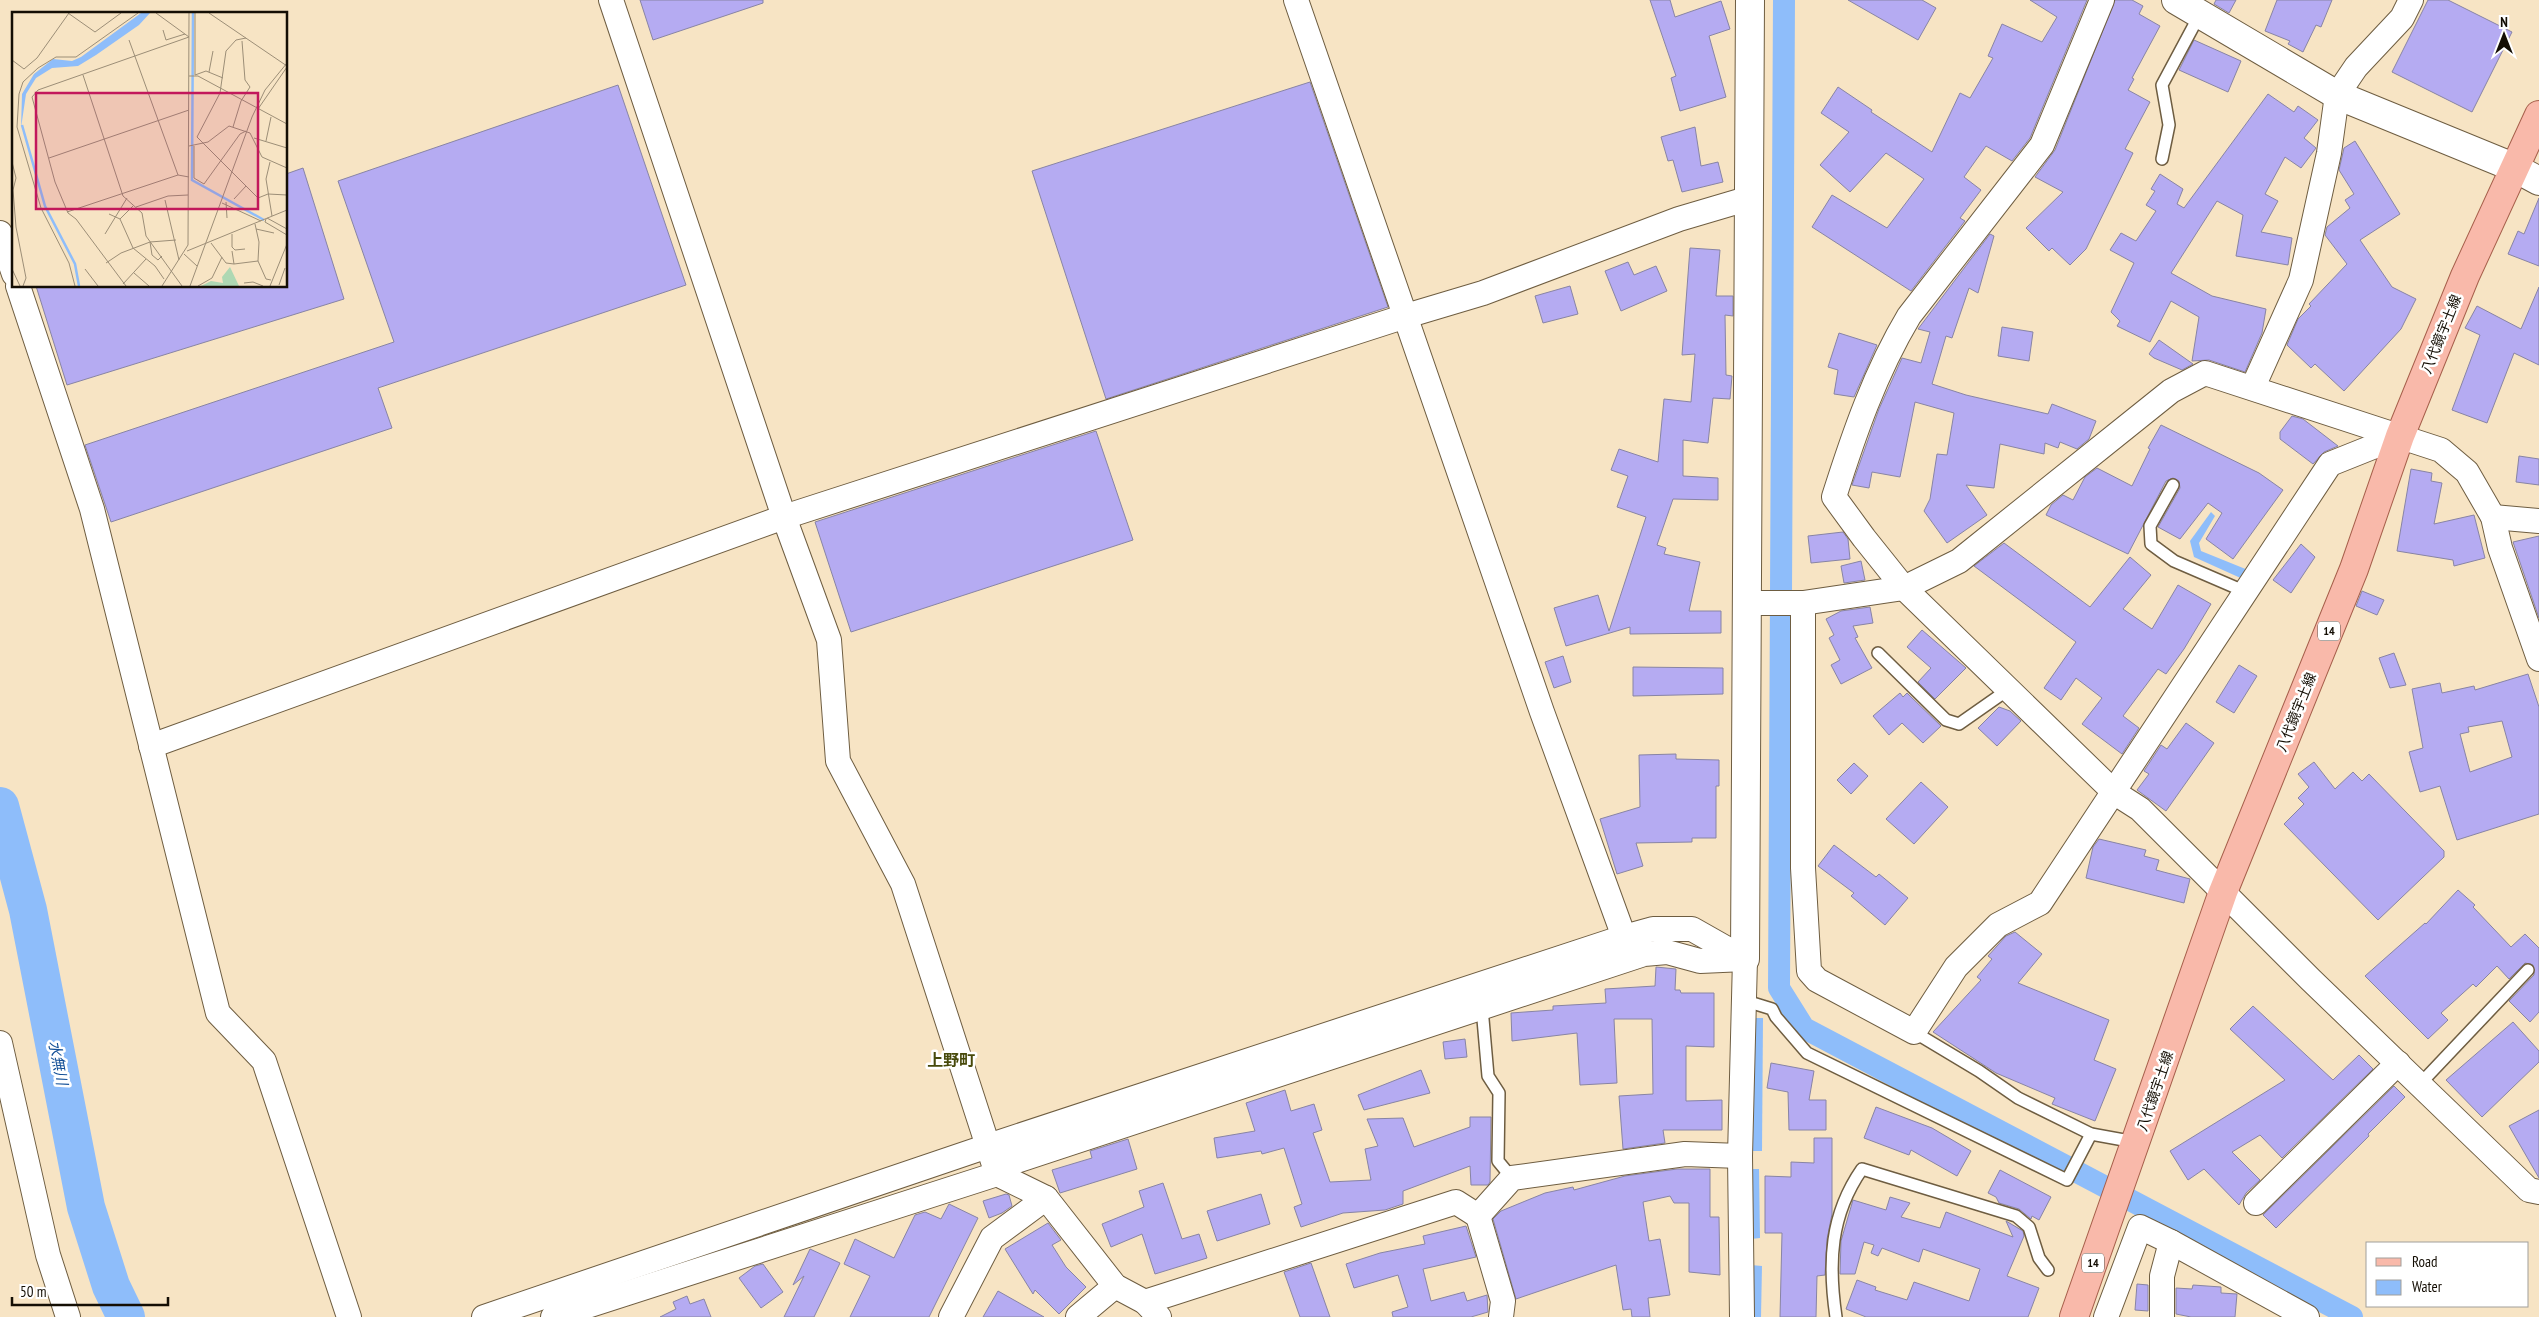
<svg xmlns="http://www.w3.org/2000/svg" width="2539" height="1317" viewBox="0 0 2539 1317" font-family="'PT Sans Narrow','Noto Sans JP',sans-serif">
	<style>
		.water { fill: #8ebdfa }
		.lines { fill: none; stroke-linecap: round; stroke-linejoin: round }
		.canal { stroke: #8ebdfa; stroke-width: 22 }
		.river { stroke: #8ebdfa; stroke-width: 38 }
		.building { fill: #b5abf2; stroke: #8884a4; fill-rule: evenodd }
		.lane-casing { stroke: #6e5d41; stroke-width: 14 }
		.street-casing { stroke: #6e5d41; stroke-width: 26 }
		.secondary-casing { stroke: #6e5d41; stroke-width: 30 }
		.primary-casing { stroke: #a65f4b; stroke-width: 30 }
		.lane { stroke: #fff; stroke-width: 11 }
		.street { stroke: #fff; stroke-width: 24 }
		.secondary { stroke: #fff; stroke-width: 28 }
		.primary { stroke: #f9b9aa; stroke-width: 28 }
		.labels { text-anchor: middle; stroke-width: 5; stroke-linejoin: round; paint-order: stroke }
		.shield { fill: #fff; stroke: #5a564f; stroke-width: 1 }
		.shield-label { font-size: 12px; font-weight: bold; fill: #140e04 }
		.street-label { font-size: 14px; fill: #140e04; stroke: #fff }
		.water-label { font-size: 15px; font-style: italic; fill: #145097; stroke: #fff }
		.quarter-label { font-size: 16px; font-weight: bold; fill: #47490a; stroke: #fff }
		.inset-river { fill: none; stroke: #8ebdfa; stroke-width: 2.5 }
		.inset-road { fill: none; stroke: #9c8e77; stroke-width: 1 }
		.view { fill: #c2185b; fill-opacity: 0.15; stroke: #c2185b; stroke-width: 2.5 }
		.inset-edge { fill: none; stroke: #140e04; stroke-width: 2.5 }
	</style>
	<rect width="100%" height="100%" fill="#f7e4c4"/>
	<!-- water -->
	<g class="water">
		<polygon points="2211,512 2215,516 2199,543 2201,551 2248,570 2245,580 2194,557 2190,541"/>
		<polygon points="1754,1018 1763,1018 1762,1151 1753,1151"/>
		<polygon points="1751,1169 1759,1169 1760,1238 1751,1239"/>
		<polygon points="1751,1265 1762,1266 1761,1317 1750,1317"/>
	</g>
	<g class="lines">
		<!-- canal -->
		<polyline class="canal" points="1784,0 1779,988 1804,1028 2352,1317"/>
		<!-- river -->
		<polyline class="river" points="0,806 28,910 86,1207 111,1286 126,1317"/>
	</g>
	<!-- building -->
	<g class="building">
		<polygon points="640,0 763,0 763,3 653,40"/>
		<polygon points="1650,0 1670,0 1675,17 1721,1 1730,29 1709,36 1726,97 1680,111 1671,78 1676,76"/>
		<polygon points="1848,0 1922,0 1936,8 1918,40"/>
		<polygon points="2030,0 2087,0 2030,138 2012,161 1986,146 1964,177 1981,190 1960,218 1965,221 1911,291 1812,227 1832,195 1887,228 1924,179 1886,153 1850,192 1820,165 1849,132 1821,113 1838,87 1872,110 1871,112 1932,152 1960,93 1970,98 1993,58 1988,56 2002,24 2042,42 2057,17"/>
		<polygon points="2115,0 2132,0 2143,6 2139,14 2160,26 2132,78 2134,79 2128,90 2150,102 2125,149 2133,153 2086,249 2070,265 2052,248 2049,251 2026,228 2063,192 2035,177 2055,150"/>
		<polygon points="2216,0 2236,0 2229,13 2214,4"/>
		<polygon points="2277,0 2332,0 2321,27 2316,25 2303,52 2288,44 2290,41 2265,31"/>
		<polygon points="2428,0 2448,0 2512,32 2472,112 2392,72"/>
		<polygon points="2194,40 2241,61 2228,92 2179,70"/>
		<polygon points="1310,82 1388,307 1106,399 1032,171"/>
		<polygon points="618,85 686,285 378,388 392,428 111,522 85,445 394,342 338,181"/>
		<polygon points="2268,94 2294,112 2298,106 2318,120 2304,138 2316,148 2301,168 2285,157 2265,194 2278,201 2261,232 2292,238 2288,265 2236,256 2243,215 2217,201 2171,273 2212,296 2266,309 2262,333 2245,372 2209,360 2192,361 2199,317 2171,301 2150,342 2117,326 2120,321 2111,312 2134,263 2110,250 2121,233 2136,241 2156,211 2146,205 2155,191 2151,189 2160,174 2183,189 2177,204 2184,208"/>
		<polygon points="1695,127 1701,166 1718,162 1723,182 1682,192 1673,160 1668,161 1661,137"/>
		<polygon points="2355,141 2400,214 2360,240 2392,287 2416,299 2401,329 2344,391 2315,364 2311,368 2287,345 2298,319 2311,306 2309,304 2347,264 2325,235 2327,227 2350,208 2345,200 2354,194 2339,170 2344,148"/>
		<polygon points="303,168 344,299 67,385 36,286 286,286 286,174"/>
		<polygon points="2539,198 2539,266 2508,254 2518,231 2524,234"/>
		<polygon points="1990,234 1994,236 1978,293 1969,288 1952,338 1946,336 1932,384 1966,395 2048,414 2052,404 2096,421 2089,439 2077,449 2060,442 2058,448 2045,443 2044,454 2000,444 1994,488 1966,485 1987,515 1947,543 1924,511 1930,499 1937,454 1947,455 1954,413 1915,402 1900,477 1872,472 1869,488 1852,485 1879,409 1902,358 1921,363 1930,332 1918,329"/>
		<polygon points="1690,248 1720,250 1716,296 1733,296 1733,316 1725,315 1726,375 1732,376 1730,399 1713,398 1708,443 1683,440 1683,476 1718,478 1718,500 1673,499 1657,545 1666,548 1664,554 1700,562 1689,611 1721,611 1721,633 1630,634 1630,627 1566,646 1554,608 1598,595 1609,631 1646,517 1617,507 1628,476 1611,470 1619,449 1658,462 1664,399 1691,402 1695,354 1682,355"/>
		<polygon points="1628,262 1634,275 1656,266 1667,291 1621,311 1605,271"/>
		<polygon points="1570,286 1578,314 1543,323 1535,296"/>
		<polygon points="2539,287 2539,365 2514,353 2487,423 2452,410 2480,335 2465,328 2477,306 2521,329"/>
		<polygon points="2002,327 2033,332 2029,361 1998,356"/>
		<polygon points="1839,333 1877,345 1854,397 1834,394 1838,370 1828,367"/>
		<polygon points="2159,340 2193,364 2182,370 2154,358 2149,354"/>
		<polygon points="2292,416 2303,419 2338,446 2324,452 2313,464 2280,439 2280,432"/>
		<polygon points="2161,425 2259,473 2283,490 2233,559 2206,539 2222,513 2208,503 2180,539 2158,527 2180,488 2179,481 2173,478 2166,481 2128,554 2046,515 2051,505 2063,495 2073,500 2085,477 2097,468 2132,486 2150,449 2148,448"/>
		<polygon points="1096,431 1133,540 851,632 815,522"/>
		<polygon points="2519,456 2539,459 2539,485 2516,482"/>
		<polygon points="2411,469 2432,473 2431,481 2442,483 2434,524 2474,515 2485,558 2454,566 2453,560 2397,551"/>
		<polygon points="1843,532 1848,539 1850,559 1811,563 1808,536"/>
		<polygon points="2539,536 2539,618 2513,542"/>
		<polygon points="2004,543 2090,607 2130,557 2151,575 2123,609 2152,629 2178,585 2211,604 2184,649 2166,674 2158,669 2123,716 2139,728 2122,754 2082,724 2102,698 2076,678 2061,700 2044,688 2076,642 1974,566"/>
		<polygon points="2301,544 2315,557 2291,593 2273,580"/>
		<polygon points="1861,561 1865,580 1844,583 1841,566"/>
		<polygon points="2362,591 2384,600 2377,615 2356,606"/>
		<polygon points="1870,607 1873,623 1853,626 1858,637 1855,638 1872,668 1841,684 1831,665 1840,660 1829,638 1834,635 1826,619 1841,611"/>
		<polygon points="1922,630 1966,668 1935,699 1918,682 1931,668 1907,647"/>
		<polygon points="2394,653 2406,685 2390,688 2379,658"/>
		<polygon points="1563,656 1571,682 1554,688 1545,662"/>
		<polygon points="2239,665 2257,676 2234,713 2216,702"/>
		<polygon points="1633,667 1723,668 1723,694 1633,696"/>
		<path d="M2528 674 2539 707V814L2457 840 2440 786 2420 792 2409 752 2423 748 2412 689 2440 683 2442 693 2474 686 2475 690ZM2502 721 2512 757 2470 772 2460 734 2469 732 2468 727Z"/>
		<polygon points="1900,693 1903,697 1907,693 1941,726 1923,743 1902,723 1889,735 1873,716"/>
		<polygon points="1999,707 2010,711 2021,721 1997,746 1978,728"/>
		<polygon points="2186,723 2214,743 2166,811 2137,790 2149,774 2144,771 2161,745 2167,749"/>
		<polygon points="1676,754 1676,759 1719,760 1719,786 1716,786 1716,838 1692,838 1692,842 1636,843 1643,866 1617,874 1600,819 1640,807 1639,755"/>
		<polygon points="2314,762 2335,789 2353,772 2362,781 2369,774 2444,851 2444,857 2378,920 2284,824 2304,804 2298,798 2309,787 2298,774"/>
		<polygon points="1854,763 1868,776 1851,794 1837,780"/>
		<polygon points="1921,782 1948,807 1914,844 1886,819"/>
		<polygon points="2099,839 2146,850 2144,856 2159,860 2156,870 2190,879 2184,903 2086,878 2093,847"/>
		<polygon points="1834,845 1876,877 1879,874 1908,898 1885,925 1851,896 1854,893 1818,866"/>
		<polygon points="2458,890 2475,905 2473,907 2511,947 2525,934 2539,948 2539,1012 2530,1022 2509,1001 2534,975 2533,965 2525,963 2509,979 2497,966 2476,987 2473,984 2441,1013 2448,1020 2428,1039 2365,976 2425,923 2426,924"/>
		<polygon points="2015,932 2042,954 2018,983 2109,1020 2094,1060 2116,1069 2095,1121 2052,1104 2055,1098 1996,1073 1933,1032 1981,980 1977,977 1992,959 1988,956 2006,936"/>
		<polygon points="1656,967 1676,969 1675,990 1680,990 1681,993 1714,993 1714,1047 1686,1046 1686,1101 1722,1100 1722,1130 1663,1130 1665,1143 1623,1149 1619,1096 1653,1094 1652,1019 1614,1019 1617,1083 1580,1085 1577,1033 1512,1041 1511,1013 1553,1010 1553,1006 1606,1003 1605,989 1655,986"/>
		<polygon points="2253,1006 2333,1080 2359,1055 2373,1069 2282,1158 2260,1135 2232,1152 2260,1180 2246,1193 2239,1205 2204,1169 2188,1180 2170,1151 2285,1080 2230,1029"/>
		<polygon points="2513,1022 2539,1051 2539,1062 2482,1117 2446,1080"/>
		<polygon points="1465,1039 1467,1057 1445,1059 1443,1042"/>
		<polygon points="1771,1063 1814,1071 1809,1100 1826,1100 1826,1130 1789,1130 1788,1092 1767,1088"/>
		<polygon points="1421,1070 1430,1093 1364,1110 1358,1095"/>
		<polygon points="2394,1086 2405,1097 2368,1134 2369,1136 2276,1228 2263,1215"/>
		<polygon points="1285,1090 1291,1111 1314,1104 1322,1130 1313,1133 1330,1182 1371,1180 1365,1149 1378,1146 1367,1119 1403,1118 1414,1147 1470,1127 1470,1117 1491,1117 1490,1182 1488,1185 1471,1185 1470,1166 1403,1191 1403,1204 1385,1210 1343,1213 1301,1227 1294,1207 1302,1204 1284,1148 1262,1154 1261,1151 1217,1158 1214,1138 1255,1131 1246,1103"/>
		<polygon points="1876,1107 1932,1128 1971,1151 1957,1176 1911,1150 1909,1155 1864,1138"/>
		<polygon points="2539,1110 2539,1178 2509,1126"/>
		<polygon points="1814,1138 1832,1138 1832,1214 1827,1239 1825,1275 1817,1276 1816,1317 1780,1317 1782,1233 1765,1233 1765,1176 1791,1177 1791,1162 1814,1163"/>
		<polygon points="1128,1139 1137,1169 1060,1193 1052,1170 1092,1158 1090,1151"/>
		<polygon points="1677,1169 1710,1169 1710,1217 1719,1217 1720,1275 1689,1272 1689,1203 1674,1203 1670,1196 1643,1202 1649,1241 1660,1239 1670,1295 1648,1298 1650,1317 1632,1317 1631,1309 1623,1310 1616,1265 1516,1299 1493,1219 1501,1211 1545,1193 1573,1187 1574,1190 1625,1176"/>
		<polygon points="2000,1170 2051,1197 2039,1220 2032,1216 2031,1219 2019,1209 1999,1203 1996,1197 1988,1193"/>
		<polygon points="1163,1183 1182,1239 1199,1234 1207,1258 1155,1274 1142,1234 1111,1247 1102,1224 1144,1207 1139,1191"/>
		<polygon points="1006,1194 1009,1195 1012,1206 1002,1213 989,1218 983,1201"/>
		<polygon points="1261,1194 1270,1224 1217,1241 1207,1211"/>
		<polygon points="1890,1197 1910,1203 1901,1217 1940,1228 1946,1212 2013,1237 2006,1221 2023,1231 2024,1236 2007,1276 2039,1288 2028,1317 1866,1317 1846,1309 1857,1280 1876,1287 1875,1290 1907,1300 1914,1282 1969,1301 1980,1269 1923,1249 1919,1262 1882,1248 1878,1256 1871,1253 1874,1245 1864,1242 1855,1274 1840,1274 1841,1241 1853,1200 1886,1210"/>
		<polygon points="949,1204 978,1218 929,1317 850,1317 870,1276 844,1264 855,1239 894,1258 915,1215 925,1212 941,1219"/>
		<polygon points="1048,1223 1061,1240 1052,1245 1066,1267 1086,1287 1059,1314 1035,1290 1033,1294 1005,1249"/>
		<polygon points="1466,1226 1476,1257 1423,1269 1431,1301 1464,1292 1467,1301 1487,1295 1488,1312 1471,1317 1393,1317 1392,1312 1408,1307 1398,1275 1354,1288 1346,1264 1380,1253 1425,1244 1423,1236"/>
		<polygon points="810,1249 840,1263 814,1317 784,1317 804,1276 793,1285"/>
		<polygon points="1311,1263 1330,1317 1300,1317 1284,1272"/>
		<polygon points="763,1264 783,1292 761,1308 739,1278 755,1266"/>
		<polygon points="2137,1284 2148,1285 2148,1311 2135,1310"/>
		<polygon points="2193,1285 2221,1287 2221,1293 2237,1294 2235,1317 2191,1317 2176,1314 2176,1288 2192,1289"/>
		<polygon points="998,1291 1044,1317 983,1317"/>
		<polygon points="687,1296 690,1304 704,1299 711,1317 660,1317 676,1309 673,1302"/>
	</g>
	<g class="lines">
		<defs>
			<g id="lane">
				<polyline points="2162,159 2169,125 2162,85 2200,14"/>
				<polyline points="2173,485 2150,526 2151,544 2174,561 2246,592"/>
				<polyline points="1878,653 1946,720 1959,724 2009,689"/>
				<polyline points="1746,1001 1772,1009 1776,1017 1807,1053 2067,1180 2091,1134"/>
				<polyline points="1482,1008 1488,1076 1499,1093 1498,1161 1512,1178"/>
				<polyline points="1914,1032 1979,1071 2018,1098 2091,1134 2135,1142"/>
				<polyline points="2420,1084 2528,970"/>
				<path d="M1836 1317C1828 1263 1830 1215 1862 1169L2016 1216 2029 1227 2039 1258 2048 1270"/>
			</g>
			<g id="street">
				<polyline points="611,0 784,517 829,640 838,761 903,884 997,1174 1046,1198 1115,1286 1145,1302 1159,1317"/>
				<polyline points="1296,0 1542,712 1624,937"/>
				<path d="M2102 0 2042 145 1909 316C1875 373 1854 434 1834 497L1864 538 1904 588 2115 793 2140 809 2311 980 2529 1190 2539 1192"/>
				<polyline points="0,233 14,274"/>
				<polyline points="18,286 92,509 218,1013 264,1061 349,1317"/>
				<polyline points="2253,387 2301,280 2329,153 2337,95 2356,67 2402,18 2411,0"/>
				<polyline points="2493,517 2539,521"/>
				<polyline points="1747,603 1803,603 1904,588 1959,561 2171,391 2205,373 2441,450 2467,472 2493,517 2500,548 2539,659"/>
				<polyline points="1803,603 1803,868 1809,971 1817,980 1914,1032 1956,967 1998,925 2040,903 2330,464 2400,436"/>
				<polyline points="151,746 784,517 1406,316 1483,293 1679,219 1750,198"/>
				<polyline points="0,1043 48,1255 68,1317"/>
				<polyline points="995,1168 1644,954 1667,952 1700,961 1745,959"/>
				<polyline points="2256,1203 2398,1063"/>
				<polyline points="1478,1216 1503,1301 1501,1317"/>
				<polyline points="1145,1302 1456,1202 1478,1216 1512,1178 1685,1154 1740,1156"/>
				<polyline points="484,1317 988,1146 1624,937 1653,929 1692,929 1745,959"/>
				<polyline points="553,1317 997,1174"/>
				<polyline points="951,1317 992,1238 1046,1198"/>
				<polyline points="1078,1317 1115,1286"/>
				<polyline points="1742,1317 1740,1156 1745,959"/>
				<polyline points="2106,1317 2140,1227 2171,1242 2307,1317"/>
				<polyline points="2162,1317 2162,1276 2171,1242"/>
			</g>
			<g id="secondary">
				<polyline points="2176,0 2337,95 2513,167 2539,181"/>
				<polyline points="1745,959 1750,0"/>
			</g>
			<polyline id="primary" points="2074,1317 2223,892 2354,569 2400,436 2465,276 2539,115"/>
		</defs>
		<!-- lane casing -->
		<use href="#lane" class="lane-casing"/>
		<!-- street casing -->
		<use href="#street" class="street-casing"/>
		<!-- secondary casing -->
		<use href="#secondary" class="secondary-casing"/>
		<!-- primary casing -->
		<use href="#primary" class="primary-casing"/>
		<!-- lane -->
		<use href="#lane" class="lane"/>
		<!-- street -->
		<use href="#street" class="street"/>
		<!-- secondary -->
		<use href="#secondary" class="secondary"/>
		<!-- primary -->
		<use href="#primary" class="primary"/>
	</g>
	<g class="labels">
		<!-- shield labels -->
		<g class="shield">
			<rect x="2318" y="621.5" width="22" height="19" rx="4"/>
			<rect x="2082" y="1253.5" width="22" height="19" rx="4"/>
		</g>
		<g class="shield-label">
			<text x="2329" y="635">14</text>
			<text x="2093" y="1267">14</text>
		</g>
		<!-- street labels -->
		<g class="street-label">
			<text transform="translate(2441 334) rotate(-68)" y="5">八代鏡宇土線</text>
			<text transform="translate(2296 712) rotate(-68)" y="5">八代鏡宇土線</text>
			<text transform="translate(2155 1091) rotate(-71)" y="5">八代鏡宇土線</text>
		</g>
		<!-- water labels -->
		<g class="water-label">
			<text transform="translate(58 1063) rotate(79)" y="5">水無川</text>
		</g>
		<!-- quarter labels -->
		<g class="quarter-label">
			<text x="951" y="1066">上野町</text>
		</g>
	</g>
	<!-- overview -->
	<g transform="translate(12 12)">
		<rect width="275" height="275" fill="#f7e4c4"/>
		<path d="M218 255 227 274H189L199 269 211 271 210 265Z" fill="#aed8b3"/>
		<path d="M129 1H138L127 13 84 43 66 54 40 56 24 66 14 82 9 116 10 82 22 62 41 47 60 49 69 45Z" fill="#8ebdfa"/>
		<path class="inset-river" d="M181 1 180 168 252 208M10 113 33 194 63 252 67 274"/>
		<path class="inset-road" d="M56 1 83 20 109 1M183 1V63M197 1 275 54M151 18 154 28 173 22M234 26 224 28 214 39 208 81 185 125 246 186 256 182 275 183M117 28 166 163M0 48 12 57 25 46 57 1M197 60 201 39M71 63 111 184 130 201 134 224 170 274M183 63 194 59 211 66M177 64H186L275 112M246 97 275 55M221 115 229 89 238 75 233 68 230 29M242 126 275 136M254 129 259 105M177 134 196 130 217 114 238 121 250 145 275 156M182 134V166L192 172 228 122 234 119M37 146 177 98M0 150 4 166 1 178 4 215 14 266 11 274M258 150 254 167 260 204M222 187 234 174M153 188 167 248M214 190 215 206M210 191 249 209M124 195 156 184 176 183M55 200 166 163 177 165M97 202 108 207 121 194M255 206 275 217M108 207 121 236 143 254 152 267M254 207 253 210 275 223M243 212 247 230 246 249 254 267 259 268M244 217 262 221M93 222 115 186M220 222V235L223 238 233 237M138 230 140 243 146 248 150 244M199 231 214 251 222 252M175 239 275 198M220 239 222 252 246 249M172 242 185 254M94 251 109 241 138 230 164 228M0 257 8 274M73 257 86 274M122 261 137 274M232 271 241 270 251 274M111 272 134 247M267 273 273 256M63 274 57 251 29 196 5 115 7 82 11 70 26 56 44 45H64L126 1M114 274 64 207 56 201 43 170 20 85 26 78 177 25 144 1M150 274 176 233 177 1M178 274 240 105 253 78 275 51M186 274 200 266 210 245M258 274 275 232"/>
		<path class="view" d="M24 81H246V197H24Z"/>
		<rect width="275" height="275" class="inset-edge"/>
	</g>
	<!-- legend -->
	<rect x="2366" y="1242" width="162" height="65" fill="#ffffff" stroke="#a19f9b"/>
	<rect x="2376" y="1258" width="25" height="8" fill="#f9b9aa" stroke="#a19f9b"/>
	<text x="2412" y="1267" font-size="15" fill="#140e04">Road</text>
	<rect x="2376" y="1280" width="25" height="15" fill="#8ebdfa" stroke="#a19f9b"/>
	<text x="2412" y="1292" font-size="15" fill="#140e04">Water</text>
	<!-- north arrow -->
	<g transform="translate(2504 35)" stroke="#ffffff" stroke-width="4" paint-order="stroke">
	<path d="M0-4L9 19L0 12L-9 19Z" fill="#140e04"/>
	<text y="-8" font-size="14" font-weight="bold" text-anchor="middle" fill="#140e04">N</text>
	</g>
	<!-- scale -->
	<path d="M12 1297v8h156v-8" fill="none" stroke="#140e04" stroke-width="2.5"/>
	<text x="20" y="1297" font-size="15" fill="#140e04" stroke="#ffffff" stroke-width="4" paint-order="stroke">50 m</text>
</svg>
